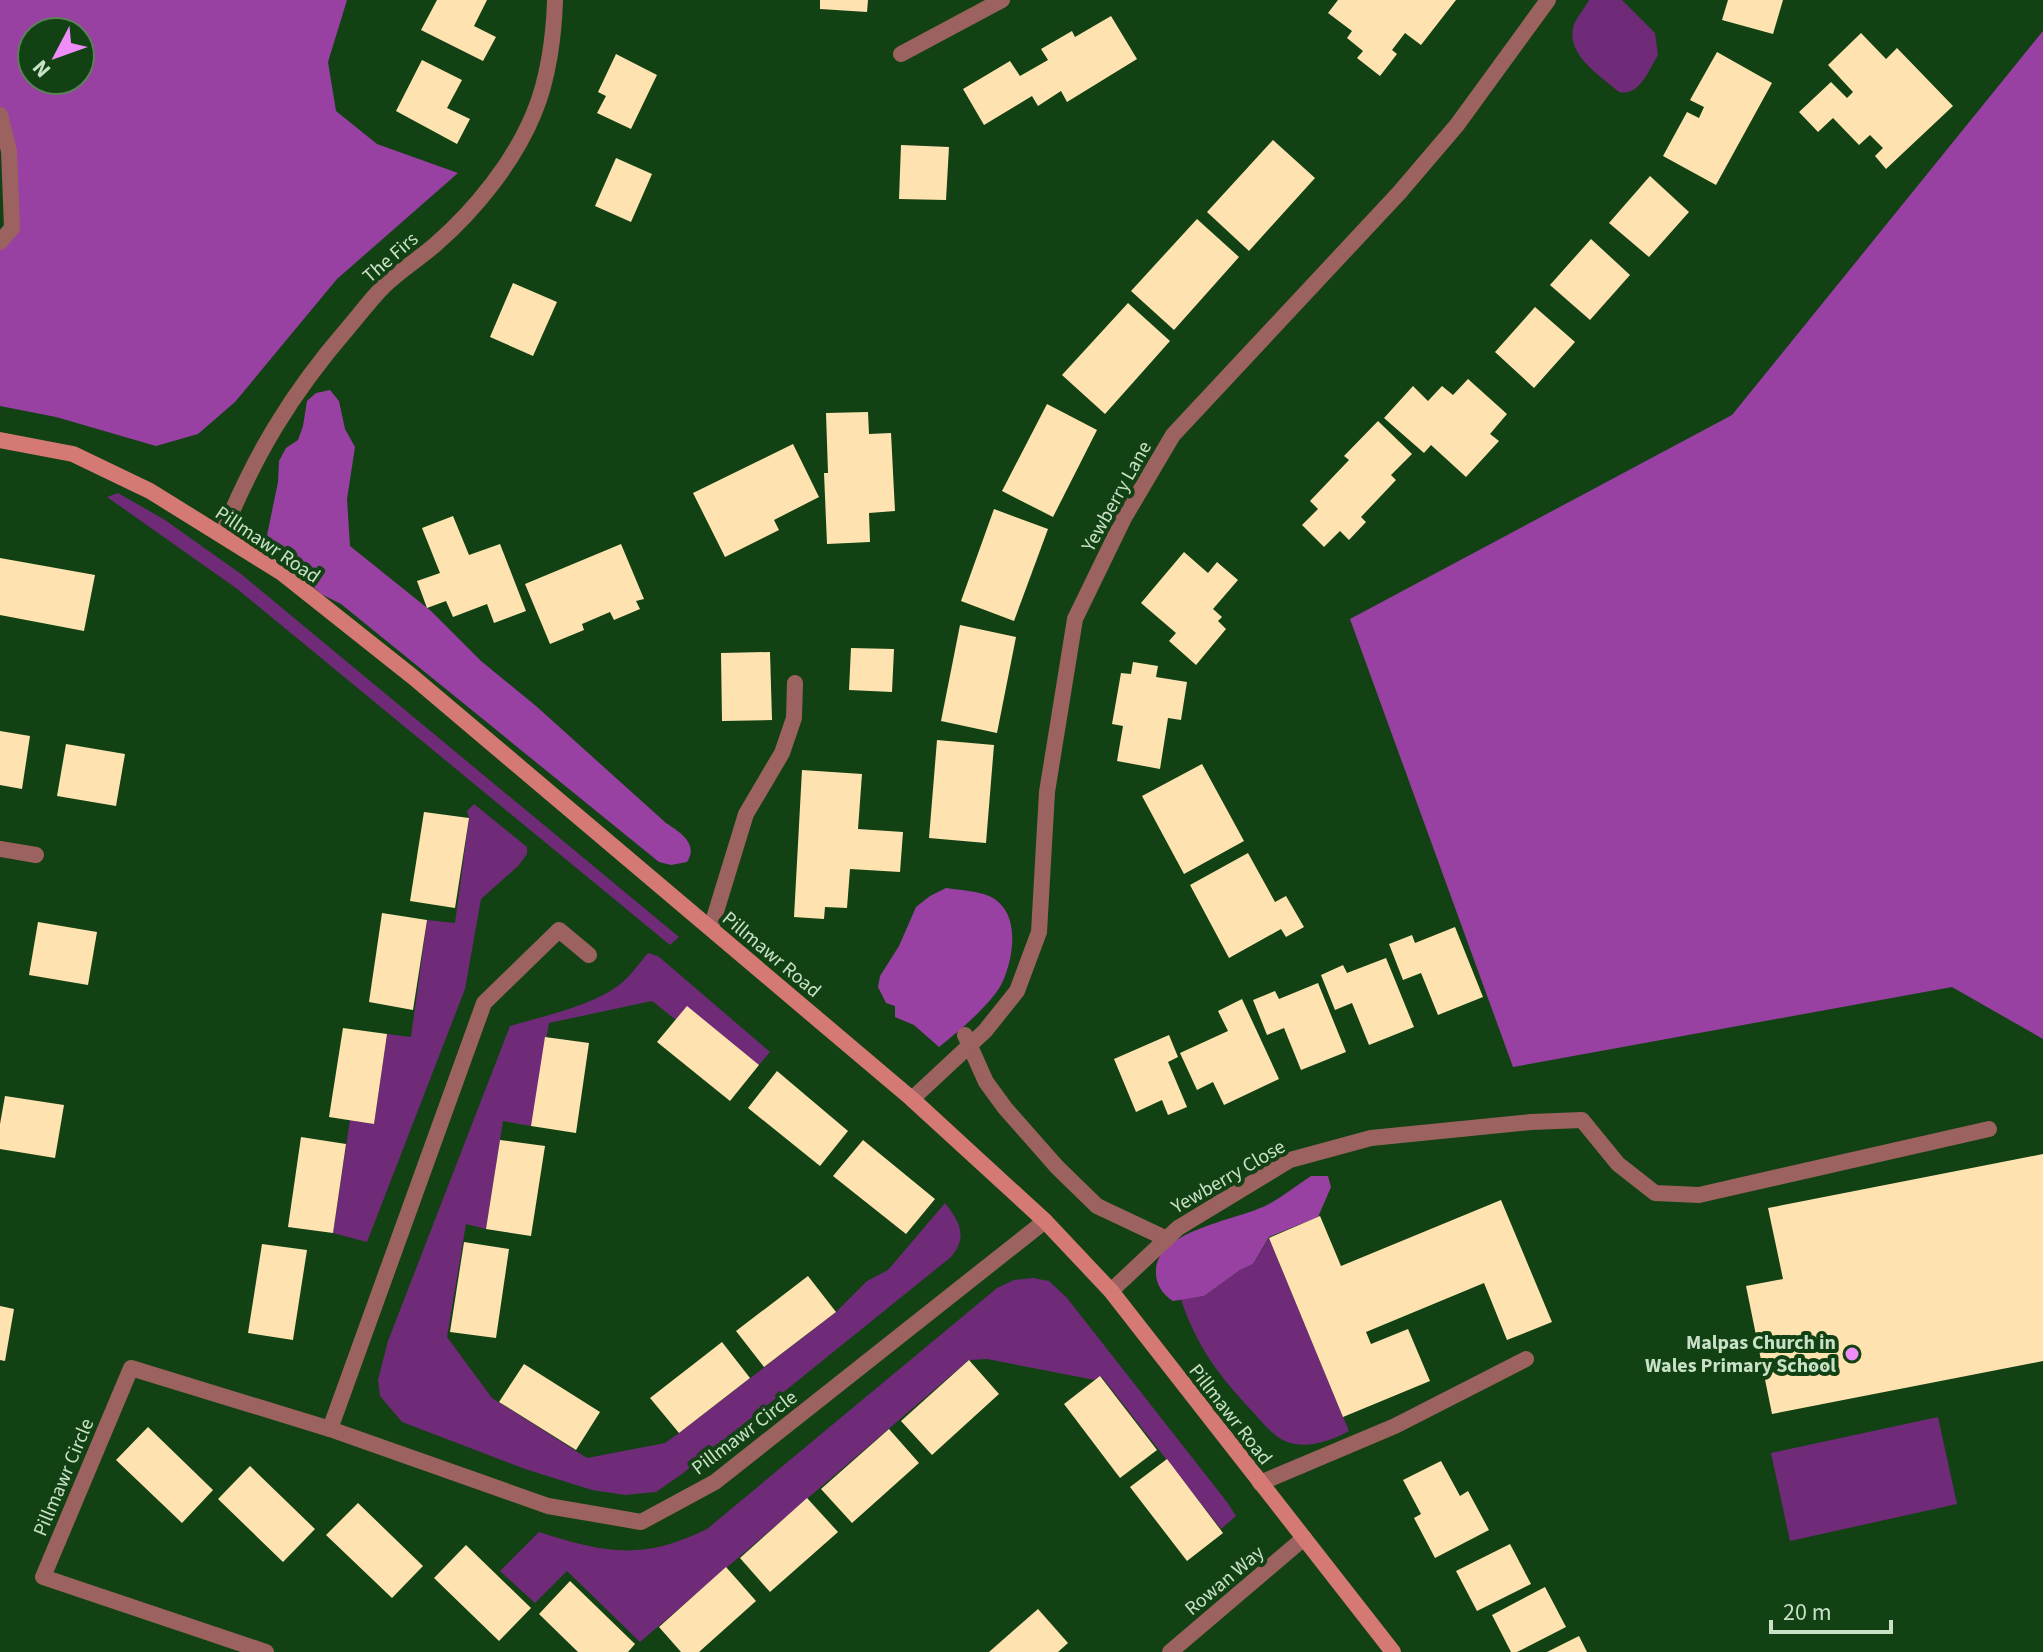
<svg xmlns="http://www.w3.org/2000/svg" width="2043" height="1652" viewBox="0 0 2043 1652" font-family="'Source Sans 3',sans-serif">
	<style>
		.green { fill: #6f2b77 }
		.forest { fill: #9941a3; fill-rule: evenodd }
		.building { fill: #fee3b0 }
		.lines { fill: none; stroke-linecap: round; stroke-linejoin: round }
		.lane { stroke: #9c625f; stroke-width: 16 }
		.street { stroke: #9c625f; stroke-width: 16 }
		.secondary { stroke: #d57974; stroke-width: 16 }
		.poi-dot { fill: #ee8cf8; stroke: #124113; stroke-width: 3 }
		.labels { text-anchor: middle; stroke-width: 8; stroke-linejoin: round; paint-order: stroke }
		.street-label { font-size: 20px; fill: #c8e1c7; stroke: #124113 }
		.poi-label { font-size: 20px; font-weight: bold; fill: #c8e1c7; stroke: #124113; text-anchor: end }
	</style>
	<rect width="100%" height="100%" fill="#124113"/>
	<!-- green -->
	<g class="green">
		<path d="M1589 0H1622L1655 33 1658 55C1649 70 1639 97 1619 92 1599 75 1562 52 1575 22 1579 15 1585 7 1589 0Z"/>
		<polygon points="118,493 165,520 241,574 679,937 670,945 236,588 107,497"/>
		<polygon points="474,804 527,847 527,854 518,866 481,899 465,989 367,1242 333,1233 350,1120 374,1124 387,1034 411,1037 427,920 455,923 469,818 467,811"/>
		<path d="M648 953 658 956 770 1052 759 1065 676 1020 652 1001 549 1023 531 1126 503 1121 486 1229 466 1224 447 1337 492 1398 587 1458 665 1443 679 1433 836 1312 867 1281 888 1270 945 1203C960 1222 968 1237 951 1257L682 1474 656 1492 625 1495 592 1490 525 1469 402 1422 380 1396 378 1380 388 1341 510 1026C544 1016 582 1008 612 990 627 981 637 966 648 953Z"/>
		<path d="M1269 1238 1349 1431C1330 1441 1306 1450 1285 1441 1272 1435 1262 1422 1253 1412 1220 1377 1196 1346 1181 1299L1204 1296 1240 1270 1253 1264Z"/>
		<path d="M1033 1278 1049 1281 1067 1298 1227 1502 1236 1516 1221 1529 1101 1376 1095 1380 987 1359 969 1360 640 1642 567 1571 535 1603 500 1571 539 1532C605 1553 642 1561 707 1529L997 1288 1014 1280Z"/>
		<polygon points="1938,1417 1957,1504 1790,1541 1771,1453"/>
	</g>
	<!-- forest -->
	<g class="forest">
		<path d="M0 0H347L328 62 336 111 377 144 458 173 337 279 235 402 198 434 156 446 56 417 0 406V249L12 228 0 115ZM32 32H80V80H32Z"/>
		<polygon points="2043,31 2043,1039 1952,987 1513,1067 1350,619 1732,415"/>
		<path d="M330 390 339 401 345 429 355 447 347 499 350 546 431 611 481 661 536 706 666 823C680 832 699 844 687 862L671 865 659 862 341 604 321 594 266 540 278 482 279 461 286 448 298 440 303 426 307 401 316 393Z"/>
		<path d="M946 888C960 890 977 891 989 896 1022 911 1014 959 1001 985 991 1004 957 1033 939 1047L914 1025 895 1017V1006L886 1003 878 987 880 976 899 946 916 907 930 896Z"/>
		<path d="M1311 1176H1328L1331 1187 1318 1217 1269 1237 1253 1264 1240 1270 1204 1296 1173 1301C1162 1294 1155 1283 1156 1270 1158 1229 1240 1220 1269 1204 1284 1196 1297 1185 1311 1176Z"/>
	</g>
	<!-- building -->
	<g class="building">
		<polygon points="437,0 487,0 474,26 496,37 483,61 421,30"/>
		<polygon points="820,0 868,0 867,12 820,9"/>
		<polygon points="1338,0 1456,0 1421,45 1405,33 1392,50 1397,54 1380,76 1357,58 1363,51 1347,38 1352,31 1328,13"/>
		<polygon points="1728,0 1783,0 1773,34 1722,20"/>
		<polygon points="1111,16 1137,59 1067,102 1061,91 1038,106 1032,96 984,125 963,89 1010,61 1020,76 1048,60 1041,49 1072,31 1075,37"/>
		<polygon points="1861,33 1886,59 1897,48 1953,106 1886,169 1875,156 1883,148 1870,135 1859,145 1833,118 1818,132 1799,112 1831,82 1847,98 1853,92 1828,65"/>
		<polygon points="1717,52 1772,83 1716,185 1663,156 1687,112 1699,118 1704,107 1690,100"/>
		<polygon points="616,54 657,75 631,129 597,113 606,96 598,92"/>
		<polygon points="422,60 462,80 447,108 470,119 457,144 396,111"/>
		<polygon points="1273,140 1315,178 1249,251 1207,212"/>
		<polygon points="901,145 949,147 946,200 899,199"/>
		<polygon points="616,158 652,174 631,222 595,206"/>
		<polygon points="1650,176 1689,212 1649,257 1609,223"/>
		<polygon points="1197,219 1239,257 1174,330 1131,291"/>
		<polygon points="1591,239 1630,275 1590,320 1550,285"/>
		<polygon points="513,283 557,302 533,356 490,337"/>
		<polygon points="1128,303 1170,341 1105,414 1062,375"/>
		<polygon points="1535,307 1575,342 1534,388 1495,352"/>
		<polygon points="1468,379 1507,414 1490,434 1499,441 1466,477 1431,445 1424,453 1384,418 1413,386 1428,401 1442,386 1453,395"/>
		<polygon points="1047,404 1097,430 1053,517 1002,491"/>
		<polygon points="868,412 869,434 891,433 895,511 869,513 870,542 827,544 824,473 828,473 826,413"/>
		<polygon points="1378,421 1412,454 1391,475 1396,480 1361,517 1366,522 1349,540 1340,531 1324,547 1302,525 1318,509 1310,501 1349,460 1344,456"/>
		<polygon points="793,444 819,497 774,520 779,530 725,557 693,493"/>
		<polygon points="994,509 1048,529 1014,621 961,601"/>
		<polygon points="453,516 469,555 500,544 526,611 494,623 487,604 453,617 446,601 427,608 417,581 440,573 422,528"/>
		<polygon points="621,544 644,599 636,601 640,609 614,620 610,612 582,624 584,630 550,644 525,584"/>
		<polygon points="1184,552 1208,573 1217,562 1238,580 1213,609 1222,617 1218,621 1226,629 1196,665 1169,641 1176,633 1141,603"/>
		<polygon points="0,558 95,575 84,631 0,615"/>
		<polygon points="960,625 1016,637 997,733 941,721"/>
		<polygon points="851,648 894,649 892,692 849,690"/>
		<polygon points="770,652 772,720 722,721 721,653"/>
		<polygon points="1133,662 1158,666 1156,677 1187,682 1181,720 1168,718 1160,769 1117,761 1123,726 1112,724 1121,673 1131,674"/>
		<polygon points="0,731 30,736 22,789 0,785"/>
		<polygon points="937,740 994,745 986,843 929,838"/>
		<polygon points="66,744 125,754 116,806 57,796"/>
		<polygon points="1202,764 1244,841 1184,874 1142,796"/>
		<polygon points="802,770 862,774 858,829 903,832 900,872 850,869 847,908 825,907 824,919 794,917"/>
		<polygon points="424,812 469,818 455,908 410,901"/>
		<polygon points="1248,853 1275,902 1286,896 1304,927 1286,937 1281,929 1229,958 1190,885"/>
		<polygon points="382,913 427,920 413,1010 369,1002"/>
		<polygon points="38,922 97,932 88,985 29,975"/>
		<polygon points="1455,927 1483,997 1438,1015 1421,973 1403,980 1389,944 1412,935 1415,943"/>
		<polygon points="1386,958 1414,1027 1369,1045 1352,1003 1335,1010 1321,975 1343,965 1347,973"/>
		<polygon points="1318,983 1346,1052 1301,1070 1284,1028 1267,1035 1253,1000 1275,991 1279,999"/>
		<polygon points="1242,999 1279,1079 1224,1105 1213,1082 1197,1090 1180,1053 1228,1031 1218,1011"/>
		<polygon points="687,1006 759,1065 730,1101 657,1042"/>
		<polygon points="343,1028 387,1034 374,1124 329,1117"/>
		<polygon points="1169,1035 1178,1057 1168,1062 1187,1107 1168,1115 1162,1100 1136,1112 1114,1059"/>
		<polygon points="545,1037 589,1043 576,1133 531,1126"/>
		<polygon points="777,1071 848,1131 820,1166 748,1108"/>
		<polygon points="5,1096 64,1105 55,1158 0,1149 0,1124"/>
		<polygon points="301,1137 346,1144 333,1233 288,1227"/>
		<polygon points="500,1140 545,1146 531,1236 486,1229"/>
		<polygon points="863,1140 935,1199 906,1234 833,1176"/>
		<polygon points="2043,1154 2043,1361 1772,1414 1746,1286 1783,1279 1768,1208"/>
		<polygon points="1501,1200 1552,1322 1507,1340 1484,1283 1366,1332 1371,1344 1408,1329 1430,1381 1343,1417 1269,1238 1320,1216 1341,1266"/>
		<polygon points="464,1242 509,1249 496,1338 450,1332"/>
		<polygon points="262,1244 307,1250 293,1340 248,1333"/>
		<polygon points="808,1276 836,1312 764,1367 736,1331"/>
		<polygon points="0,1306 14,1309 5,1361 0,1360"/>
		<polygon points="722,1342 750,1378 679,1433 650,1398"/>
		<polygon points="969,1360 999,1394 932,1455 901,1421"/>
		<polygon points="524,1364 600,1412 576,1450 499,1402"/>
		<polygon points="1100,1376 1157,1450 1120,1478 1064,1404"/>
		<polygon points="148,1427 213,1490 182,1523 116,1460"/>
		<polygon points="889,1429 919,1463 852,1523 821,1489"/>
		<polygon points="1167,1459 1223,1533 1187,1561 1130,1487"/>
		<polygon points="1441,1461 1460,1496 1468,1491 1489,1530 1435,1558 1414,1518 1421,1514 1403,1480"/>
		<polygon points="250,1466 315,1529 283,1562 218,1499"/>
		<polygon points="807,1498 838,1532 770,1592 740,1558"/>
		<polygon points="358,1503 423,1566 392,1598 326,1535"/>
		<polygon points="1510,1544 1531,1584 1477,1611 1456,1571"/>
		<polygon points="466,1545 531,1608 499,1641 434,1578"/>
		<polygon points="726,1567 756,1601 699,1652 681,1652 659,1627"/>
		<polygon points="570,1581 635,1644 628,1652 578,1652 539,1614"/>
		<polygon points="1545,1587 1566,1627 1517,1652 1511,1652 1492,1615"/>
		<polygon points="1038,1609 1068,1643 1058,1652 989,1652"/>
		<polygon points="1579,1636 1587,1652 1547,1652"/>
	</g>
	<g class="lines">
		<!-- lane -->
		<g class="lane">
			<polyline points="0,115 9,151 12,228 0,242"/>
			<polyline points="711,928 746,814 782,753 794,718 795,683"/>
			<polyline points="965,1035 986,1082 1005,1108 1057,1167 1097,1206 1167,1239"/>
			<polyline points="1531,1122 1582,1120 1618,1164 1655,1193 1699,1195 1989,1129"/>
			<polyline points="1260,1483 1395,1426 1526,1359"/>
		</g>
		<!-- street -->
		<g class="street">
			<polyline points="901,54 1002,0"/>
			<path d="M222 535C255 454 291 394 348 328 360 314 371 299 384 286 399 271 419 259 436 244 475 210 514 162 534 113 548 80 554 36 555 0"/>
			<polyline points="0,849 36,855"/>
			<polyline points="912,1099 985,1031 1017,991 1039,932 1047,792 1075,619 1124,518 1173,435 1399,193 1457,125 1548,0"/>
			<polyline points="1111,1291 1178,1228 1290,1160 1371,1138 1531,1122"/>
			<polyline points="330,1429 484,1003 559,930 589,955"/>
			<polyline points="266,1652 43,1577 131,1368 330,1429 548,1506 641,1522 715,1482 1045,1221"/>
			<polyline points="1170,1652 1304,1538"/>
		</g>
		<!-- secondary -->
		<polyline class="secondary" points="0,440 73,454 150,491 282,573 413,677 912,1099 1045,1221 1111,1291 1393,1652"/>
	</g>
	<!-- markers -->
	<circle class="poi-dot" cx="1852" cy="1354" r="8"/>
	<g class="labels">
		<!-- street labels -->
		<g class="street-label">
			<text transform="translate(390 257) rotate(-41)" y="7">The Firs</text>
			<text transform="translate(1116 496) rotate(-61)" y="7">Yewberry Lane</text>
			<text transform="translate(268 544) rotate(34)" y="7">Pillmawr Road</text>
			<text transform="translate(772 954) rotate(40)" y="7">Pillmawr Road</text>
			<text transform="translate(1228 1176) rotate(-30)" y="7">Yewberry Close</text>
			<text transform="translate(1231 1414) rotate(52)" y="7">Pillmawr Road</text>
			<text transform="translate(744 1432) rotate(-37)" y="7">Pillmawr Circle</text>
			<text transform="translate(63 1477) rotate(-67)" y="7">Pillmawr Circle</text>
			<text transform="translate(1224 1580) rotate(-40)" y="7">Rowan Way</text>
		</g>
		<!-- poi labels -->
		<g class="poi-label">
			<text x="1836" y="1349">Malpas Church in<tspan x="1836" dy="23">Wales Primary School</tspan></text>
		</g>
	</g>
	<!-- north arrow -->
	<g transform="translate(56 56) rotate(229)"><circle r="38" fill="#124113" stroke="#5b815b" stroke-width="2"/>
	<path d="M0-6L14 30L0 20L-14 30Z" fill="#ee8cf8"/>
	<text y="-12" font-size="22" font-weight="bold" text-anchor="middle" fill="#c8e1c7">N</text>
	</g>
	<!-- scale -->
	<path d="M1771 1620v12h120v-12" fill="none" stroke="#c8e1c7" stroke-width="4"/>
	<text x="1783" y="1620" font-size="24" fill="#c8e1c7" stroke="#124113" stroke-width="6" paint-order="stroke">20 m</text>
</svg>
